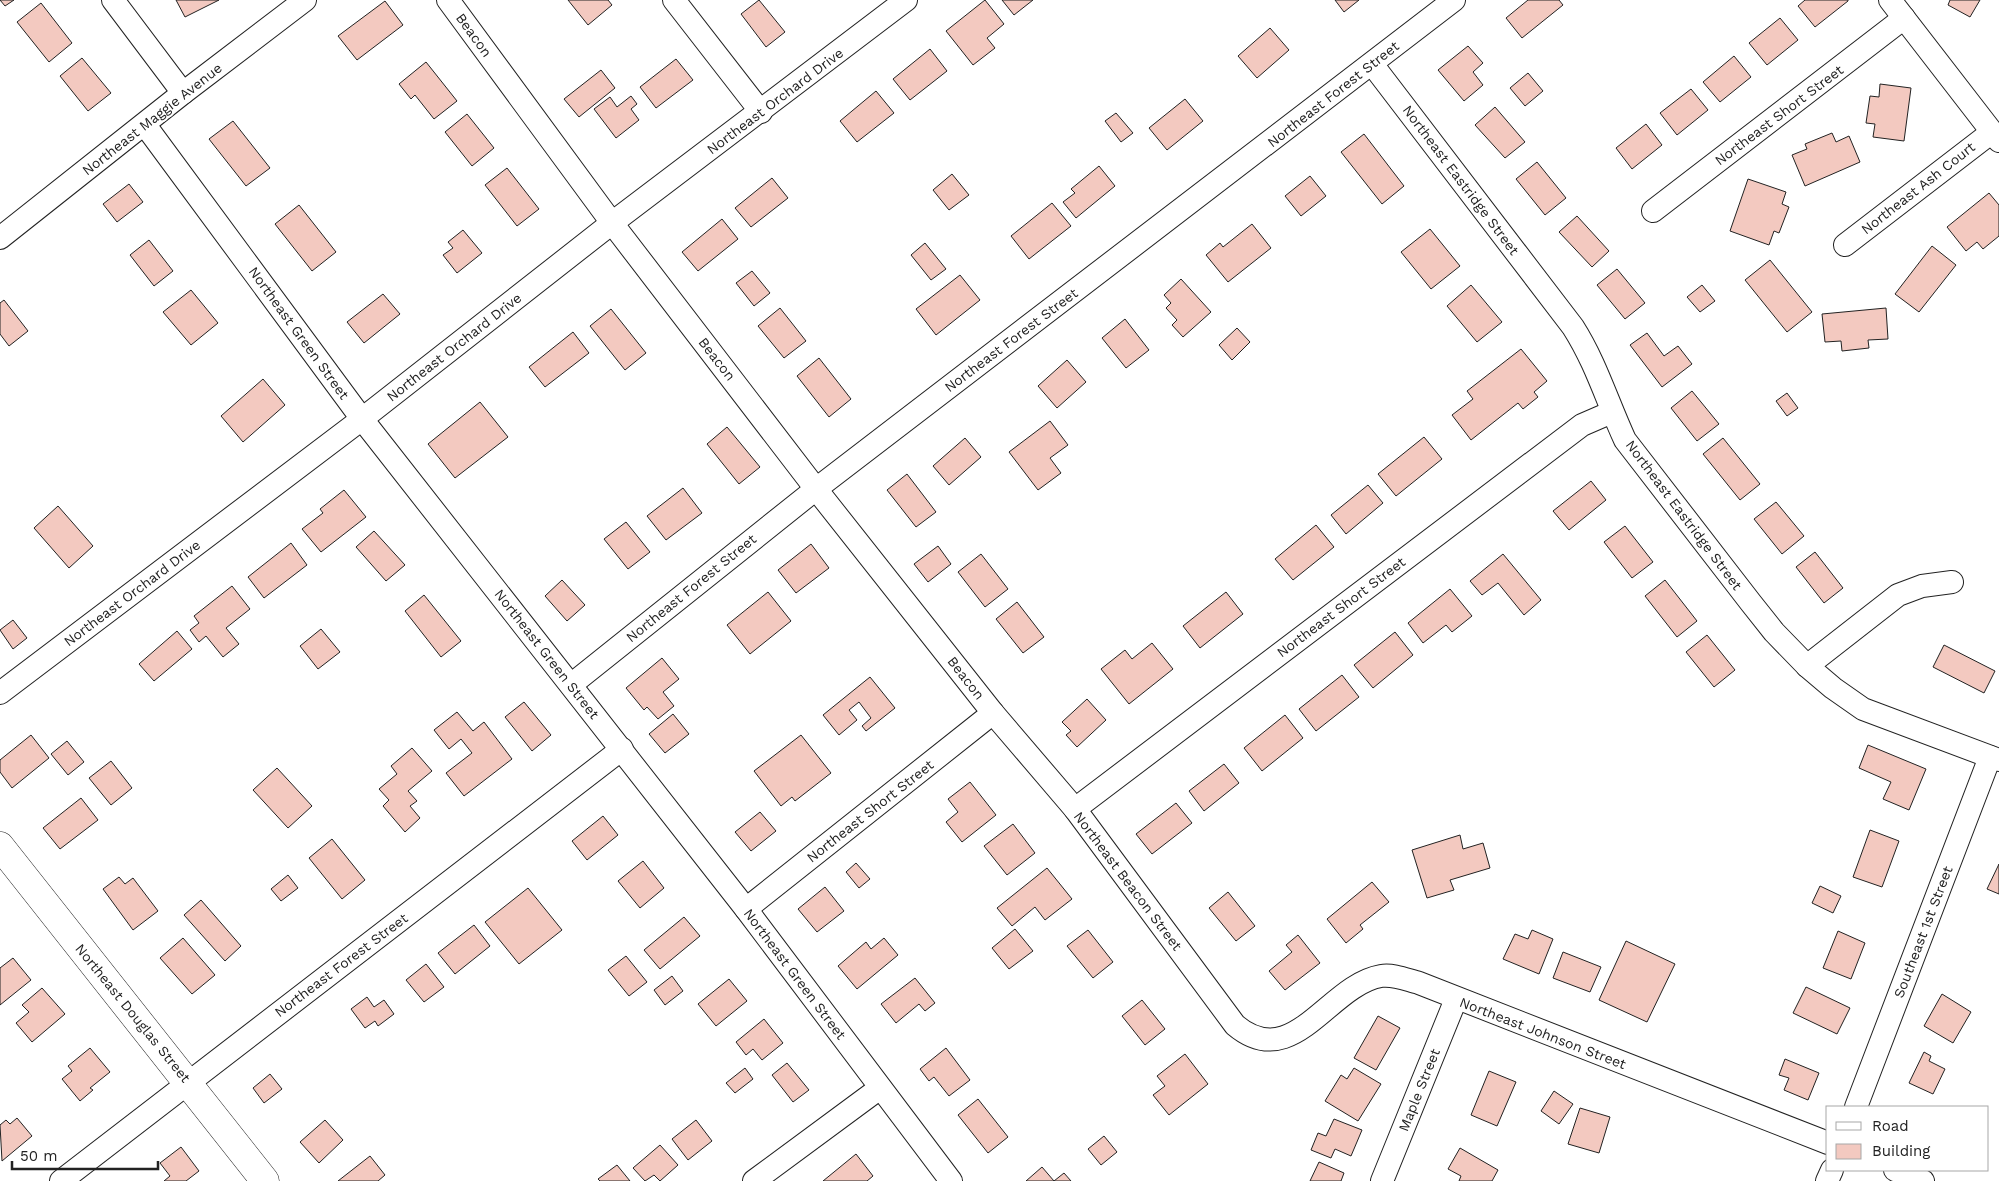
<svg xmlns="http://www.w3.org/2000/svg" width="1999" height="1181" viewBox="0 0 1999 1181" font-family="'Work Sans',sans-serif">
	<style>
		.building { fill: #f3c9c0; stroke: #222 }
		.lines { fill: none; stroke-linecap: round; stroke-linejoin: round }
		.minor-casing { stroke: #222; stroke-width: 24 }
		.major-casing { stroke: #222; stroke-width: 29 }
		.minor { stroke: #fff; stroke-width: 22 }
		.major { stroke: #fff; stroke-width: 28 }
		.labels { text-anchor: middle; stroke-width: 4; stroke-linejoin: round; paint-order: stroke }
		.street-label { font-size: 14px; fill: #222; stroke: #fff }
	</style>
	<rect width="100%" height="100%" fill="#fff"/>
	<!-- building -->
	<g class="building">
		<polygon points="0,0 14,0 5,6"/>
		<polygon points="176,0 219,0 185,17"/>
		<polygon points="568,0 608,0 612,5 588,25"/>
		<polygon points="759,0 785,32 766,47 741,14"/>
		<polygon points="985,0 1004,24 987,38 995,48 973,65 946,31"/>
		<polygon points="1002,0 1033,0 1014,15"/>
		<polygon points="1335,0 1359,0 1344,12"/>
		<polygon points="1528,0 1559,0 1563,5 1522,38 1506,18"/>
		<polygon points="1805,0 1848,0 1848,1 1815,27 1798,6"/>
		<polygon points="1950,0 1980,0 1970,17 1948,5"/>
		<polygon points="385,1 403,25 357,60 338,36"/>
		<polygon points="41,3 72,43 49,62 17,22"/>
		<polygon points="1780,18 1798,40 1767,65 1749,43"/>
		<polygon points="1270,28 1289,50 1257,78 1238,56"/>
		<polygon points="1468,46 1483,63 1473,72 1483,85 1464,101 1438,70"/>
		<polygon points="930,49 947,71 910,100 893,79"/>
		<polygon points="1734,56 1751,77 1720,102 1703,82"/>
		<polygon points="82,58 111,93 88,111 60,76"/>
		<polygon points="676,59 693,80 656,108 640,87"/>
		<polygon points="426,62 457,101 434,119 415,95 411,99 399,84"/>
		<polygon points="601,70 615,88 579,117 564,99"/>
		<polygon points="1528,73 1543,91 1525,106 1510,88"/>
		<polygon points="1880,84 1911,88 1904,141 1873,137 1875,124 1866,123 1870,96 1879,97"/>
		<polygon points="1691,89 1708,110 1677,135 1660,113"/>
		<polygon points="876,91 894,113 857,142 840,121"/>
		<polygon points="631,96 637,104 631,109 639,120 616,138 594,109 610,97 617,107"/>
		<polygon points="1185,99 1203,121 1167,150 1149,128"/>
		<polygon points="1495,107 1525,142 1505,158 1475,125"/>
		<polygon points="1116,113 1133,133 1121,142 1105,121"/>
		<polygon points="467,114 494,148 472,166 445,132"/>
		<polygon points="233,121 270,168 246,186 209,139"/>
		<polygon points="1646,124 1662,145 1632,169 1616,148"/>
		<polygon points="1832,133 1836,142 1849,136 1860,162 1805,186 1792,155 1807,149 1805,144"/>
		<polygon points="1364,134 1404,186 1382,204 1341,152"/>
		<polygon points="1537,162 1566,198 1545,215 1516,179"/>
		<polygon points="1099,166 1115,186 1076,218 1063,202 1075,193 1071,189"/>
		<polygon points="507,168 539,209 517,226 485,185"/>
		<polygon points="952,174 969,195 949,210 933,190"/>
		<polygon points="1310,176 1326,196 1301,216 1285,196"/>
		<polygon points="772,178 788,198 751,227 735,208"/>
		<polygon points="1748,179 1786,192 1782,204 1789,207 1779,233 1774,231 1769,245 1730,231"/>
		<polygon points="129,184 143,202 117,222 103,204"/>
		<polygon points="1989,193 1999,205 1999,236 1983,249 1977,242 1966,251 1947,227"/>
		<polygon points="1052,203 1071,226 1029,259 1011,236"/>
		<polygon points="299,205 336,252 312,271 275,224"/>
		<polygon points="1577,216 1609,251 1592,267 1559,232"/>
		<polygon points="722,219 738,239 698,271 682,252"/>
		<polygon points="1252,224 1271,248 1228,282 1206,255 1220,243 1223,247"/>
		<polygon points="1430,229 1460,266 1431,289 1401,252"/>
		<polygon points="463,230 482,253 457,273 443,255 453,248 448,242"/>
		<polygon points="149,240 173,271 154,286 130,255"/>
		<polygon points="925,243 946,269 931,280 911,255"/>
		<polygon points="1932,246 1956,265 1919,312 1895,294"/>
		<polygon points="1770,260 1812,312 1787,332 1745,280"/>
		<polygon points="1617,269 1645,303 1625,319 1597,285"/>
		<polygon points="752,271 770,293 754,306 736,283"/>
		<polygon points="960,275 980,300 936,335 916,309"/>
		<polygon points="1181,279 1211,312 1183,337 1172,325 1177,320 1166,308 1171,303 1164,295"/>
		<polygon points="1471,285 1502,322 1477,342 1447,306"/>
		<polygon points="1702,285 1715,301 1700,312 1687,297"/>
		<polygon points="191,290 218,323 191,345 163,312"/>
		<polygon points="383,294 400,314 364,343 347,322"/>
		<polygon points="4,300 28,331 9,346 0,334 0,303"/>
		<polygon points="780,308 806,341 784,358 758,326"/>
		<polygon points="1886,308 1888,339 1868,340 1869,348 1842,351 1841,341 1825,342 1822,314"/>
		<polygon points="611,309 646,353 625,370 590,326"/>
		<polygon points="1125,319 1149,350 1126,368 1102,338"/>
		<polygon points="1237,328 1250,342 1232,360 1219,345"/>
		<polygon points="573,332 589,353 545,387 529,367"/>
		<polygon points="1647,333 1664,356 1678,346 1692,364 1662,387 1630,345"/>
		<polygon points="1521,349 1547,381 1534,392 1538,397 1523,409 1518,403 1471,440 1452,415 1473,399 1467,391"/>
		<polygon points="819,358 851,399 829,417 797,376"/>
		<polygon points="1067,360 1086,382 1057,408 1038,386"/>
		<polygon points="263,379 285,405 243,442 221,416"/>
		<polygon points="1692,391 1719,424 1697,441 1671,408"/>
		<polygon points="1787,393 1798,408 1787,416 1776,401"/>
		<polygon points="480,402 508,437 455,478 428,444"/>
		<polygon points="1050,421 1068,445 1050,458 1061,473 1038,490 1009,452"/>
		<polygon points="727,427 760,467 739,484 707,444"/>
		<polygon points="1424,437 1442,459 1396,496 1378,474"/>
		<polygon points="965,438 981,457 949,485 933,466"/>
		<polygon points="1723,438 1760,484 1740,500 1703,454"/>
		<polygon points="907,474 936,512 916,527 887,490"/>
		<polygon points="1591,481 1606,500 1569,530 1553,511"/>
		<polygon points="1368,485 1383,503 1346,534 1331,515"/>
		<polygon points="683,488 702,513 666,540 647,516"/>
		<polygon points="344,490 366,517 321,552 302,529 323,513 320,509"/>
		<polygon points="1776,502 1804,536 1782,554 1754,519"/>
		<polygon points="58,506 93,546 69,568 34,528"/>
		<polygon points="626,522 650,552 628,569 604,539"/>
		<polygon points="1316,525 1334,547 1293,580 1275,559"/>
		<polygon points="1625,526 1653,562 1632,578 1604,542"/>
		<polygon points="374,531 405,565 386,581 356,547"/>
		<polygon points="291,543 307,565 264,598 248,577"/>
		<polygon points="811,544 829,568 796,593 778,570"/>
		<polygon points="938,546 951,564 928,582 914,564"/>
		<polygon points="1815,552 1843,588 1824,603 1796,567"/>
		<polygon points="981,554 1008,589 985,607 958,572"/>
		<polygon points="1503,554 1541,600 1524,615 1498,583 1482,595 1470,581"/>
		<polygon points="562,580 585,605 567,621 545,596"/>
		<polygon points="1665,580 1697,621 1677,637 1645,596"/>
		<polygon points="232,586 250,609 226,628 239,644 223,657 206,636 199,642 190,630 199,623 194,616"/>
		<polygon points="1450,589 1472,616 1452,632 1446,625 1423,643 1408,623"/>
		<polygon points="768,592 791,621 750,654 727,625"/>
		<polygon points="1226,592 1243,614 1200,648 1183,626"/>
		<polygon points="424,595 461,641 441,657 405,611"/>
		<polygon points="1017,602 1044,637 1023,653 996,619"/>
		<polygon points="13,620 27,638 13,649 0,630"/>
		<polygon points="321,629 340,652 318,669 300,646"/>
		<polygon points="177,631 192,649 154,681 139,664"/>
		<polygon points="1395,632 1413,655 1373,688 1354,665"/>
		<polygon points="1707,635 1735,670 1714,687 1686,652"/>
		<polygon points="1152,643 1173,669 1129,704 1101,669 1125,650 1132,659"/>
		<polygon points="1944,645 1995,671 1984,693 1933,667"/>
		<polygon points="662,658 679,679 663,692 674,706 658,719 647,707 644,710 626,688"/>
		<polygon points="1342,675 1359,697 1316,731 1299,709"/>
		<polygon points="870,677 895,708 866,731 862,726 871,718 859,702 849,710 857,720 839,735 823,715"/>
		<polygon points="1087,699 1106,720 1077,747 1066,735 1071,731 1062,722"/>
		<polygon points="524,702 551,735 532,751 505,717"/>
		<polygon points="457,712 473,731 484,722 512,759 464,796 446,773 472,753 461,739 449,749 434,730"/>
		<polygon points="673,714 689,734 665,753 649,734"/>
		<polygon points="1285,715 1303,738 1262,771 1244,748"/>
		<polygon points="31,735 49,758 12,788 0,772 0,760"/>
		<polygon points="801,735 831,773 795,801 792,797 781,806 754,771"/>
		<polygon points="67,741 84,762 68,775 51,754"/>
		<polygon points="1868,745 1926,769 1909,810 1883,799 1891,782 1859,768"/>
		<polygon points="412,748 432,771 408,791 417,801 410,806 420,818 405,832 383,806 389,800 379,789 397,774 391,766"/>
		<polygon points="111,761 132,788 111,805 89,778"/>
		<polygon points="1224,764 1239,783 1204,811 1189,791"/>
		<polygon points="277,768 312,806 288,828 253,790"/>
		<polygon points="970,782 996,815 962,842 946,822 958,812 948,799"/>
		<polygon points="81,798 98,820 60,849 43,828"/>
		<polygon points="1176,803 1192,823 1152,854 1136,834"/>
		<polygon points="760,812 776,831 751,851 735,832"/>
		<polygon points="603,816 618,835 587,860 572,841"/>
		<polygon points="1013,824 1035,853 1007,875 984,846"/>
		<polygon points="1870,830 1899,841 1882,887 1853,877"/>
		<polygon points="1460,835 1463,849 1483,843 1490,868 1450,880 1454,890 1427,898 1412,850"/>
		<polygon points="332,839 365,880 342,899 309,858"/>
		<polygon points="643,861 664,888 640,908 618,881"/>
		<polygon points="856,863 870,879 859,888 846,872"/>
		<polygon points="1999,864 1999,894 1987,889"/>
		<polygon points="1047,868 1072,899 1045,920 1035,907 1012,926 997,908"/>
		<polygon points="288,875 298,888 281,901 271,889"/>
		<polygon points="119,877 125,884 133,878 158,911 133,930 103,889"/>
		<polygon points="1372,882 1389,902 1360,925 1363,929 1346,943 1327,919"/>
		<polygon points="1820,886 1841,896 1833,913 1812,903"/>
		<polygon points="825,887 844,911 817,932 798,909"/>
		<polygon points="528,888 562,930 519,964 485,922"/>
		<polygon points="1228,892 1255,926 1236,941 1209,908"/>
		<polygon points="201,900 241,946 225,961 184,915"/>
		<polygon points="684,917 700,936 660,969 644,950"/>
		<polygon points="474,925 490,946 455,974 438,953"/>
		<polygon points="1015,929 1033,951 1009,969 992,948"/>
		<polygon points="1088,930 1113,962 1093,978 1067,946"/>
		<polygon points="1532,930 1553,939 1539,974 1503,959 1515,934 1528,939"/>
		<polygon points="1838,931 1865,943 1851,979 1823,968"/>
		<polygon points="1298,935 1320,963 1285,990 1269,971 1292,952 1286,945"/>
		<polygon points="183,938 215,975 192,994 160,958"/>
		<polygon points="884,938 898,955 857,989 838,966 866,942 871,949"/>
		<polygon points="1626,941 1675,964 1647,1022 1599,1000"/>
		<polygon points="1563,952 1601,967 1590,992 1553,978"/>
		<polygon points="626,956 647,982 629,996 608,970"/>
		<polygon points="13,958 31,980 0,1005 0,968"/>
		<polygon points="426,964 444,987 424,1002 406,980"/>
		<polygon points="672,976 683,991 665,1005 654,990"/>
		<polygon points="915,978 935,1003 925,1011 919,1004 896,1023 881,1004"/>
		<polygon points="729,979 747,1001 716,1026 698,1004"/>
		<polygon points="1806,987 1850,1008 1837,1034 1793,1013"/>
		<polygon points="42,988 65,1014 32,1042 16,1023 29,1012 22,1005"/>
		<polygon points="1942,994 1971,1012 1953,1043 1924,1026"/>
		<polygon points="367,997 374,1007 384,1000 394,1014 378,1026 375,1021 365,1028 351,1009"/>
		<polygon points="1142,1000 1165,1029 1145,1045 1122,1016"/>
		<polygon points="1378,1016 1400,1028 1376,1070 1354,1058"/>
		<polygon points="764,1019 783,1043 762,1060 753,1049 746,1055 736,1042"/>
		<polygon points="90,1048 110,1072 90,1088 93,1090 80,1101 62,1079 72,1071 68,1066"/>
		<polygon points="946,1048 970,1080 949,1096 934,1077 929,1081 920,1069"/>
		<polygon points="1924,1052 1931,1056 1929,1061 1945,1069 1933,1094 1909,1083"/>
		<polygon points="1185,1054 1208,1084 1169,1115 1153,1095 1165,1086 1157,1076"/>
		<polygon points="1785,1059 1819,1073 1808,1100 1784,1090 1789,1078 1779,1075"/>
		<polygon points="787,1063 809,1090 793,1102 772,1075"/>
		<polygon points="745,1068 753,1079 735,1093 726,1083"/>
		<polygon points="1354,1068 1381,1084 1358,1121 1325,1101 1341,1075 1347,1079"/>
		<polygon points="1489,1071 1516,1082 1497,1126 1471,1115"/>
		<polygon points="270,1074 282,1089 264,1103 253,1088"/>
		<polygon points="1554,1091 1573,1104 1559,1124 1541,1111"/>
		<polygon points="978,1099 1008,1137 988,1153 958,1115"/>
		<polygon points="1580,1108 1610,1117 1599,1153 1568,1144"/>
		<polygon points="17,1118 32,1136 2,1161 0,1125 6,1120 10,1124"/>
		<polygon points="1334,1119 1362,1130 1351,1156 1335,1149 1331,1158 1311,1150 1318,1133 1326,1136"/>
		<polygon points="325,1120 343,1140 319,1163 300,1142"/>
		<polygon points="696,1120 712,1141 688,1160 672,1139"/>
		<polygon points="1104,1136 1117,1152 1101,1165 1088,1149"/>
		<polygon points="660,1145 678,1165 660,1181 654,1175 645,1181 633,1168"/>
		<polygon points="181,1147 199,1171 186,1181 164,1181 170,1176 160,1163"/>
		<polygon points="1460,1148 1498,1170 1492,1181 1459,1181 1461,1176 1448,1169"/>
		<polygon points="856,1154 873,1176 867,1181 823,1181"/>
		<polygon points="370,1156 385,1175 378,1181 338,1181"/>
		<polygon points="1319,1162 1344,1173 1341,1181 1310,1181"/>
		<polygon points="617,1165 630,1181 600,1181 598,1179"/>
		<polygon points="1042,1167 1054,1181 1026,1181"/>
		<polygon points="1064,1173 1071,1181 1054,1181"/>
	</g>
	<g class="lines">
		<defs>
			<g id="minor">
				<polyline points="113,0 183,93"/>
				<path d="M448 0 612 223 816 489 993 713 1075 809 1235 1025C1293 1074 1328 985 1381 976 1394 974 1407 980 1419 983L1828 1143"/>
				<polyline points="674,0 761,112"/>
				<polyline points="1890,0 1999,141"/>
				<path d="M1372 64 1573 327C1596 363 1607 401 1625 440L1751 603 1774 632 1807 666 1833 688 1863 709 1999 760"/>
				<polyline points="145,125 362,419 746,909 951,1181"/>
				<polyline points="1653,211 1904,18"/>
				<polyline points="0,238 183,93 305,0"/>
				<polyline points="1845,245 1992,132"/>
				<polyline points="1807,666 1898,595 1922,586 1952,582"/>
				<polyline points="572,684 816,489 1454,0"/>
				<polyline points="0,693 362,419 612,223 906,0"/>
				<polyline points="1075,809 1582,425 1612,412"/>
				<polyline points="746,909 993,713"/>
				<polyline points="1856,1107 1990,757"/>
				<polyline points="1895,1170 1923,1181"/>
				<polyline points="61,1181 622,749"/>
				<polyline points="754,1181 880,1088"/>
				<polyline points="1382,1181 1456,999"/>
				<polyline points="1827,1181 1832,1170"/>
			</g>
			<polyline id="major" points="0,846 265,1181"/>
		</defs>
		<!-- minor casing -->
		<use href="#minor" class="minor-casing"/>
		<!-- major casing -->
		<use href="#major" class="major-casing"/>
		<!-- minor -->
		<use href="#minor" class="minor"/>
		<!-- major -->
		<use href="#major" class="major"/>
	</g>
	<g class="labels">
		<!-- street labels -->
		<g class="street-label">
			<text transform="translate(474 35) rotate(54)" y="5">Beacon</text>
			<text transform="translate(1333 94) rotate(-38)" y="5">Northeast Forest Street</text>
			<text transform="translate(775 101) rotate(-37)" y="5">Northeast Orchard Drive</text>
			<text transform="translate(1779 115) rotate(-37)" y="5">Northeast Short Street</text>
			<text transform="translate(152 119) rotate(-38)" y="5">Northeast Maggie Avenue</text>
			<text transform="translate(1461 180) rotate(53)" y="5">Northeast Eastridge Street</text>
			<text transform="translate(1918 188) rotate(-38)" y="5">Northeast Ash Court</text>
			<text transform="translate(299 333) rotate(54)" y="5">Northeast Green Street</text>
			<text transform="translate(1011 340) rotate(-37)" y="5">Northeast Forest Street</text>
			<text transform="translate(454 347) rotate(-38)" y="5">Northeast Orchard Drive</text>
			<text transform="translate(717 359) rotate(52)" y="5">Beacon</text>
			<text transform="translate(1684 515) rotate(53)" y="5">Northeast Eastridge Street</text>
			<text transform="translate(691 588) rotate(-39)" y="5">Northeast Forest Street</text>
			<text transform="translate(132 593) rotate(-37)" y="5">Northeast Orchard Drive</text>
			<text transform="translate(1341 607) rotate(-37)" y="5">Northeast Short Street</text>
			<text transform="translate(547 654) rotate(52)" y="5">Northeast Green Street</text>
			<text transform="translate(966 678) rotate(52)" y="5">Beacon</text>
			<text transform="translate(870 811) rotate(-38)" y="5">Northeast Short Street</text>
			<text transform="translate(1128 881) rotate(53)" y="5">Northeast Beacon Street</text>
			<text transform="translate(1923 932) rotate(-69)" y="5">Southeast 1st Street</text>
			<text transform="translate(341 965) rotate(-37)" y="5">Northeast Forest Street</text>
			<text transform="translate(795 974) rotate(53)" y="5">Northeast Green Street</text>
			<text transform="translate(133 1013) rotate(51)" y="5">Northeast Douglas Street</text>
			<text transform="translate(1543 1033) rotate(21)" y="5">Northeast Johnson Street</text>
			<text transform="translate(1419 1090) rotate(-68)" y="5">Maple Street</text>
		</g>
	</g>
	<!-- legend -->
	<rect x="1826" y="1106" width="162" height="65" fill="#ffffff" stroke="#a7a7a7"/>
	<rect x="1836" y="1122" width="25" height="8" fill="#ffffff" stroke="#a7a7a7"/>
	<text x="1872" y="1131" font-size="15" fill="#222222">Road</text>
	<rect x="1836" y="1144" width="25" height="15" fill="#f3c9c0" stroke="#a7a7a7"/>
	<text x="1872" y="1156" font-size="15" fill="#222222">Building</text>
	<!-- scale -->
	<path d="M12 1161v8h146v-8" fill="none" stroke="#222222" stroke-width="2.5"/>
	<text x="20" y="1161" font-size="15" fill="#222222" stroke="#ffffff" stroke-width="4" paint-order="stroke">50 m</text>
</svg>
